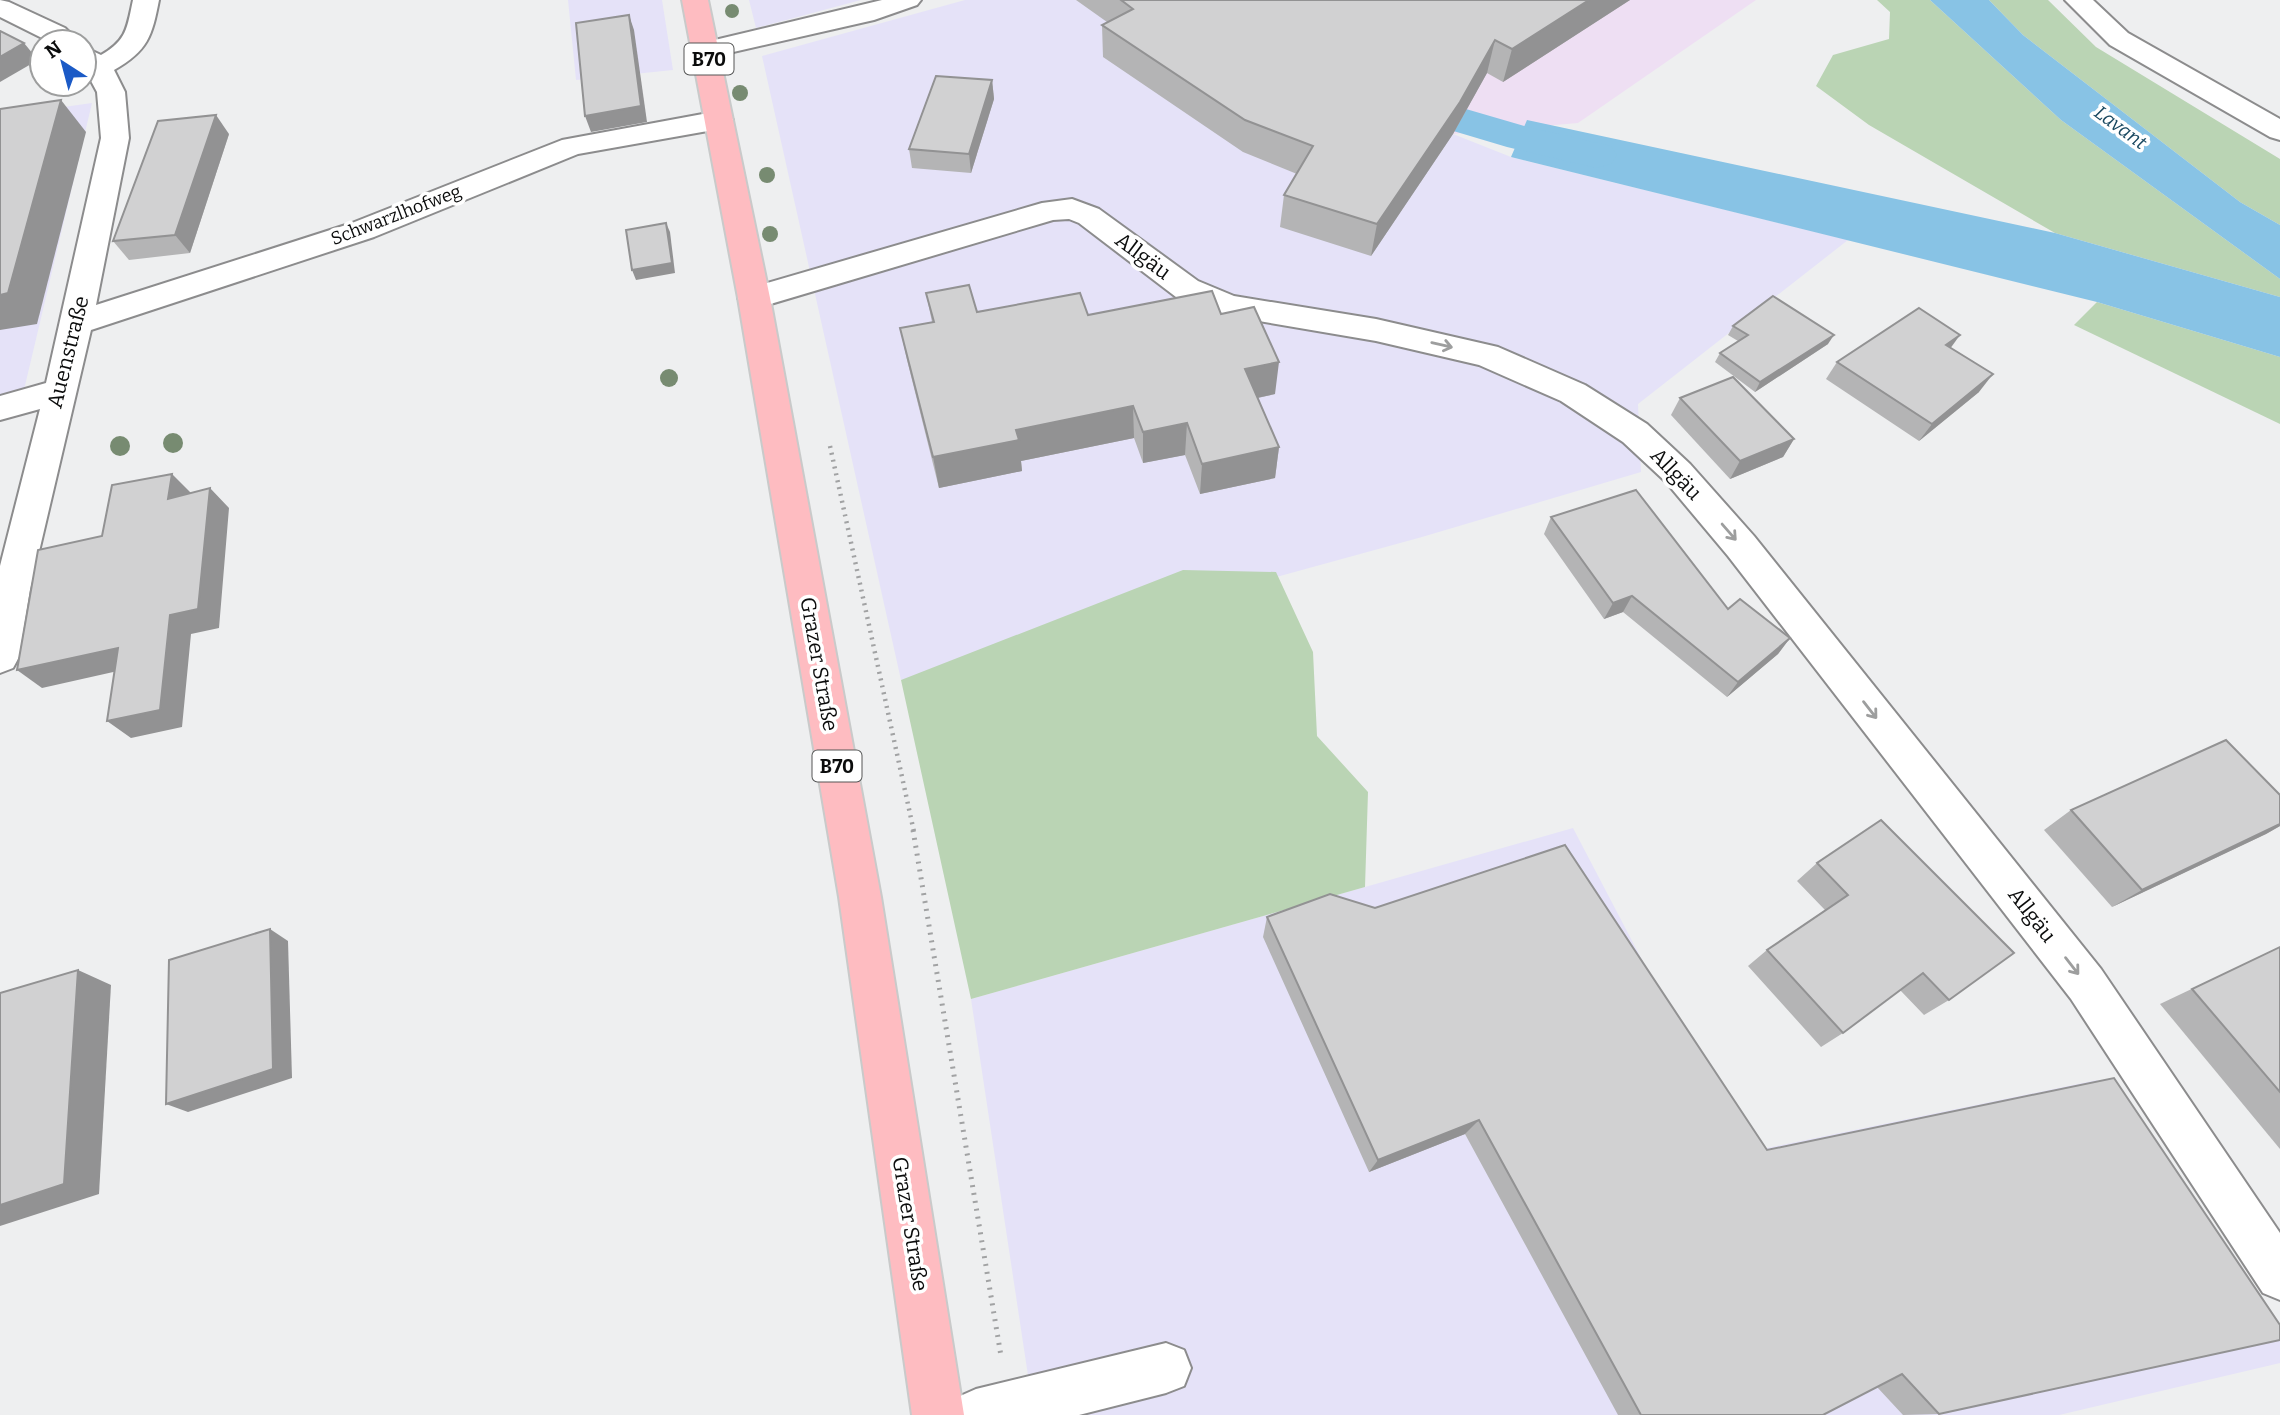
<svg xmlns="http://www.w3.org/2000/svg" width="2280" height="1415" viewBox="0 0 2280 1415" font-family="Bitter,serif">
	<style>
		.commercial { fill: #e5e2f8 }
		.industrial { fill: #eedff3 }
		.green { fill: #bad4b4 }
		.water { fill: #88c3e5 }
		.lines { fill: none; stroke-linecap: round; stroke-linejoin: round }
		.canal { fill: #88c3e5; fill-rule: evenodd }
		.minor-casing { stroke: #8c8c8d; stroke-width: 4 }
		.major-casing { stroke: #c9caca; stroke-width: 4 }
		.path-far1 { stroke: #a1a2a3; stroke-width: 4.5; stroke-dasharray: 2 5; stroke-linecap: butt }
		.path { stroke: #a1a2a3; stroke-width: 5; stroke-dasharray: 2 6; stroke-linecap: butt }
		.minor { fill: #fff; fill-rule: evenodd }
		.major { fill: #febcc1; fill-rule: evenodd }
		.tree { fill: #778b71 }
		.wall { fill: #b4b4b5 }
		.shaded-wall { fill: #929293 }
		.building { fill: #d1d1d2; stroke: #929293; stroke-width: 2 }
		.oneway { stroke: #9d9e9e }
		.labels { text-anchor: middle; stroke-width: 7; stroke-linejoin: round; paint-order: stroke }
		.far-street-label { font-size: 18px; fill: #0b0c0c; stroke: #fff }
		.shield { fill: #fff; stroke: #545555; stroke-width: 2 }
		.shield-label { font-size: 19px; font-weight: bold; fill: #0b0c0c }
		.far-water-label { font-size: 19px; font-style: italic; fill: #18475f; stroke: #fff }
		.street-label { font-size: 21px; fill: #0b0c0c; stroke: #fff }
	</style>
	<rect width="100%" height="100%" fill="#eeeff0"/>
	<!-- commercial -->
	<g class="commercial">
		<polygon points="568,0 662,0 673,70 576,80"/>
		<polygon points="749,0 861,0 756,28"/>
		<polygon points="965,0 1156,0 1453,134 1511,157 1848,240 1638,404 1641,472 1422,537 901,680 762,56"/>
		<polygon points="92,103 23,394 0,400 0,116"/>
		<polygon points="1573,828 1743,1153 2097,1080 2280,1341 2280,1363 2059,1415 1034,1415 971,999"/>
	</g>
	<!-- industrial -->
	<polygon class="industrial" points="1156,0 1756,0 1578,123 1453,134"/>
	<!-- green -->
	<g class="green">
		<polygon points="1877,0 1930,0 2061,120 2280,279 2280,297 2055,233 1869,125 1816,86 1833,55 1889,39 1890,12"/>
		<polygon points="1989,0 2048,0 2096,47 2280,159 2280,225 2240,202 2023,35"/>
		<polygon points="2097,302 2280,357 2280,424 2074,325"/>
		<polygon points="1183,570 1276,572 1313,652 1317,736 1368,792 1365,887 971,999 901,680"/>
	</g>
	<!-- water -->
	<g class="water">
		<polygon points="1930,0 1989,0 2023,35 2240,202 2280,225 2280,279 2061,120"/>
		<polygon points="1527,120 2055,233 2280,297 2280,357 2097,302 1511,157"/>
	</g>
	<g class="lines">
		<!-- canal -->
		<polygon class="canal" points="1387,86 1528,127 1611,146 1617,155 1611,164 1596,168 1507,147 1373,107 1367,98 1373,89"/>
		<defs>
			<g id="minor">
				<polygon points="0,0 9,2 65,28 79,42 50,42 0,17"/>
				<path d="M133 0H159C152 36 148 51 114 70L125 92 129 138 96 305 352 223 562 140 719 111 729 114 733 120 729 126 719 129 578 154 374 237 91 330 30 590 19 657 13 668 0 673V566L40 409 0 420V396L46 383 101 138 97 92 84 68V47L101 55C127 40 127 28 133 0Z"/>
				<polygon points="882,0 921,0 917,5 874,20 707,58 698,56 694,50 698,44"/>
				<polygon points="2065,0 2093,0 2128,33 2280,119 2280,140 2270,137 2110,45"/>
				<polygon points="1072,199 1099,209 1198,281 1234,296 1376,319 1498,347 1585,385 1647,424 1690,464 1754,536 2101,969 2280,1233 2280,1300 2263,1293 2071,999 1728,556 1666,482 1623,442 1561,401 1479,365 1376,341 1218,314 1176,297 1079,223 1069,219 1053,220 754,309 743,306 738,298 743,290 1042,203"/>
				<polygon points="1166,1343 1184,1350 1191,1368 1184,1386 1166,1393 1079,1415 950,1415 958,1397 976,1389"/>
			</g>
			<polygon id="major" points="682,0 708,0 770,298 881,897 964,1415 912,1415 839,897 738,298"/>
		</defs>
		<!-- minor casing -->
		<use href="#minor" class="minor-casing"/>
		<!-- major casing -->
		<use href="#major" class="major-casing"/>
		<!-- path-far1 -->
		<polyline class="path-far1" points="830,446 914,832"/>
		<!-- path -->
		<polyline class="path" points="913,830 1001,1356"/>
		<!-- minor -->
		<use href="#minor" class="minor"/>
		<!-- major -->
		<use href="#major" class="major"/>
	</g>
	<!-- trees -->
	<g class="tree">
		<circle cx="732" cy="11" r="7"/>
		<circle cx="740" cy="93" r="8"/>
		<circle cx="767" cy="175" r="8"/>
		<circle cx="770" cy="234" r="8"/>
		<circle cx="669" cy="378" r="9"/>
		<circle cx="173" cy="443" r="10"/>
		<circle cx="120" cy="446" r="10"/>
	</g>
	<!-- wall -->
	<g class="wall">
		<polygon points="1076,0 1630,0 1503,82 1487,73 1453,134 1371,256 1280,227 1284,195 1297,174 1243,152 1103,57 1102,25 1107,22"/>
		<polygon points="992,80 994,99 971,173 912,168 909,149"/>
		<polygon points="229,134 190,253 129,260 113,241"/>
		<polygon points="926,293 977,312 1088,315 1221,314 1275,394 1258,398 1279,447 1275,478 1200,494 1185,455 1143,463 1134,438 1021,461 1022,471 939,488 907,360 900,328 932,322"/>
		<polygon points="1733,326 1828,344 1755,392 1715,362 1720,353 1738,341 1728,335"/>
		<polygon points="1951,348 1979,392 1919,441 1826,379 1837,362"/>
		<polygon points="1680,398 1794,439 1783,457 1730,479 1671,415"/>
		<polygon points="1551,517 1728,609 1790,638 1778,654 1727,697 1623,612 1604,619 1544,534"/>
		<polygon points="2280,795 2280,826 2266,834 2112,907 2044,830 2071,810"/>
		<polygon points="1565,845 1939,1414 1903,1415 1877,1387 1823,1415 1618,1415 1465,1134 1369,1172 1263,937 1267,917 1375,908"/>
		<polygon points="1817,863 1949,1000 1924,1015 1900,990 1843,1033 1821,1047 1748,966 1767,950 1825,910 1797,881"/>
		<polygon points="2280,947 2280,1149 2160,1004"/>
	</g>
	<!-- shaded-wall -->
	<g class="shaded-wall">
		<polygon points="1589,0 1630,0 1503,82 1512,49"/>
		<polygon points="629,15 634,30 647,122 591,132 585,116"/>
		<polygon points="1495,40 1487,73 1453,134 1371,256 1377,224"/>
		<polygon points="24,43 38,60 0,82 0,57"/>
		<polygon points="992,80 994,99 971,173 969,154"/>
		<polygon points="61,100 86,132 37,324 0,330 0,295"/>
		<polygon points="216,115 229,134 190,253 175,235"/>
		<polygon points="666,223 670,232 675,273 636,280 632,270"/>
		<polygon points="1834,335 1828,344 1755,392 1760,382"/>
		<polygon points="1960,335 1947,353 1946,345"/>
		<polygon points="1279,362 1275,394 1242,401 1245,369"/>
		<polygon points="1993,374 1979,392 1919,441 1932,424"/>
		<polygon points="1133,406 1134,438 1021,461 1022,471 939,488 933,457 1016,430"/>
		<polygon points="1187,423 1185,455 1143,463 1143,432"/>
		<polygon points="1794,439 1783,457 1730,479 1740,461"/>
		<polygon points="1279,447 1275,478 1200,494 1202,464"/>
		<polygon points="172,474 192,494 168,499"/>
		<polygon points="210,488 229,508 219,628 191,634 182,727 131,738 107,721 170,615"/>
		<polygon points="1632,596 1623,612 1604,619 1613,603"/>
		<polygon points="1790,638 1778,654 1727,697 1738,682"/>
		<polygon points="118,648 140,666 42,688 17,670"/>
		<polygon points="2280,824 2280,826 2266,834 2112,907 2142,890"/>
		<polygon points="270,929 288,941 292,1078 188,1112 166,1104"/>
		<polygon points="78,970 111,985 99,1194 0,1226 0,1205"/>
		<polygon points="1479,1120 1465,1134 1369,1172 1378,1160"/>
	</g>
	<!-- building -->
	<g class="building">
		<polygon points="1121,0 1589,0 1512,49 1495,40 1460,102 1377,224 1284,195 1313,146 1245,120 1102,25 1133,9"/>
		<polygon points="629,15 641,106 585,116 576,23"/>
		<polygon points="0,31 24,43 0,57"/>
		<polygon points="936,76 992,80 969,154 909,149"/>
		<polygon points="61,100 8,293 0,295 0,109"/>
		<polygon points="216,115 175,235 113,241 158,121"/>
		<polygon points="666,223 672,263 632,270 626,230"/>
		<polygon points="969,285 977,312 1080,293 1088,315 1212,291 1221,314 1254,307 1279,362 1245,369 1279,447 1202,464 1187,423 1143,432 1133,406 1016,430 1019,440 933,457 900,328 934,322 926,293"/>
		<polygon points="1773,296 1834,335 1760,382 1720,353 1748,335 1733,326"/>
		<polygon points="1919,308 1960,335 1946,345 1993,374 1932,424 1837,362"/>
		<polygon points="1733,377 1794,439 1740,461 1680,398"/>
		<polygon points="172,474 168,499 210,488 198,609 170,615 160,710 107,721 118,648 17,670 38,550 102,536 112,485"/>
		<polygon points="1636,490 1728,609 1740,599 1790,638 1738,682 1632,596 1613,603 1551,517"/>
		<polygon points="2226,740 2280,795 2280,824 2142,890 2071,810"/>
		<polygon points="1881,820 2014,953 1949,1000 1923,973 1843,1033 1767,950 1848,895 1817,863"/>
		<polygon points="1565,845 1767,1150 2114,1078 2280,1325 2280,1340 1939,1414 1902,1374 1823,1415 1641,1415 1479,1120 1378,1160 1267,917 1330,894 1375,908"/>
		<polygon points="270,929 273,1069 166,1104 169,960"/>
		<polygon points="2280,947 2280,1092 2192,989"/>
		<polygon points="78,970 64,1184 0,1205 0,993"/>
	</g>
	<!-- one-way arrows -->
	<defs><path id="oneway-shaft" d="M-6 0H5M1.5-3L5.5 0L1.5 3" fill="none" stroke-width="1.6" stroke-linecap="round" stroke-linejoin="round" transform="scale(1.75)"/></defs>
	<g class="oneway">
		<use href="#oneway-shaft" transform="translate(1442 345) rotate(13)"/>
		<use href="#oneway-shaft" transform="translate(1729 532) rotate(49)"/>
		<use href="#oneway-shaft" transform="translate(1870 710) rotate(52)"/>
		<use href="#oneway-shaft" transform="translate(2072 966) rotate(52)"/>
	</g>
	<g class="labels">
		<!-- far-street labels -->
		<g class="far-street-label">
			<text transform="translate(396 215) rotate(-21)" y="6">Schwarzlhofweg</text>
		</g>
		<!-- shield labels -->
		<g class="shield">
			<rect x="684.5" y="43.5" width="49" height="31" rx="5"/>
			<rect x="812.5" y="750.5" width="49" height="31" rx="5"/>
		</g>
		<g class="shield-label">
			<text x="709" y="66">B70</text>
			<text x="837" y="773">B70</text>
		</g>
		<!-- far-water labels -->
		<g class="far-water-label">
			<text transform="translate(2121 127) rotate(36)" y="7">Lavant</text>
		</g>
		<!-- street labels -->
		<g class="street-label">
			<text transform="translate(1143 256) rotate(37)" y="7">Allgäu</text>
			<text transform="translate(68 352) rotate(-76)" y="7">Auenstraße</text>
			<text transform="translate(1676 474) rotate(46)" y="7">Allgäu</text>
			<text transform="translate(819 664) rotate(80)" y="7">Grazer Straße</text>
			<text transform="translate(2032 915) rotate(52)" y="7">Allgäu</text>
			<text transform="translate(910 1224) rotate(81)" y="7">Grazer Straße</text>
		</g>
	</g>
	<!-- north arrow -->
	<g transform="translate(63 63) rotate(324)"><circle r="33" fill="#ffffff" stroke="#9d9e9e" stroke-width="2"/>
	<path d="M0-5L12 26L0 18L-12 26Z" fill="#1b5ac6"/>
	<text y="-10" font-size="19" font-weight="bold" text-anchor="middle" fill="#0b0c0c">N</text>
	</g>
</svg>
